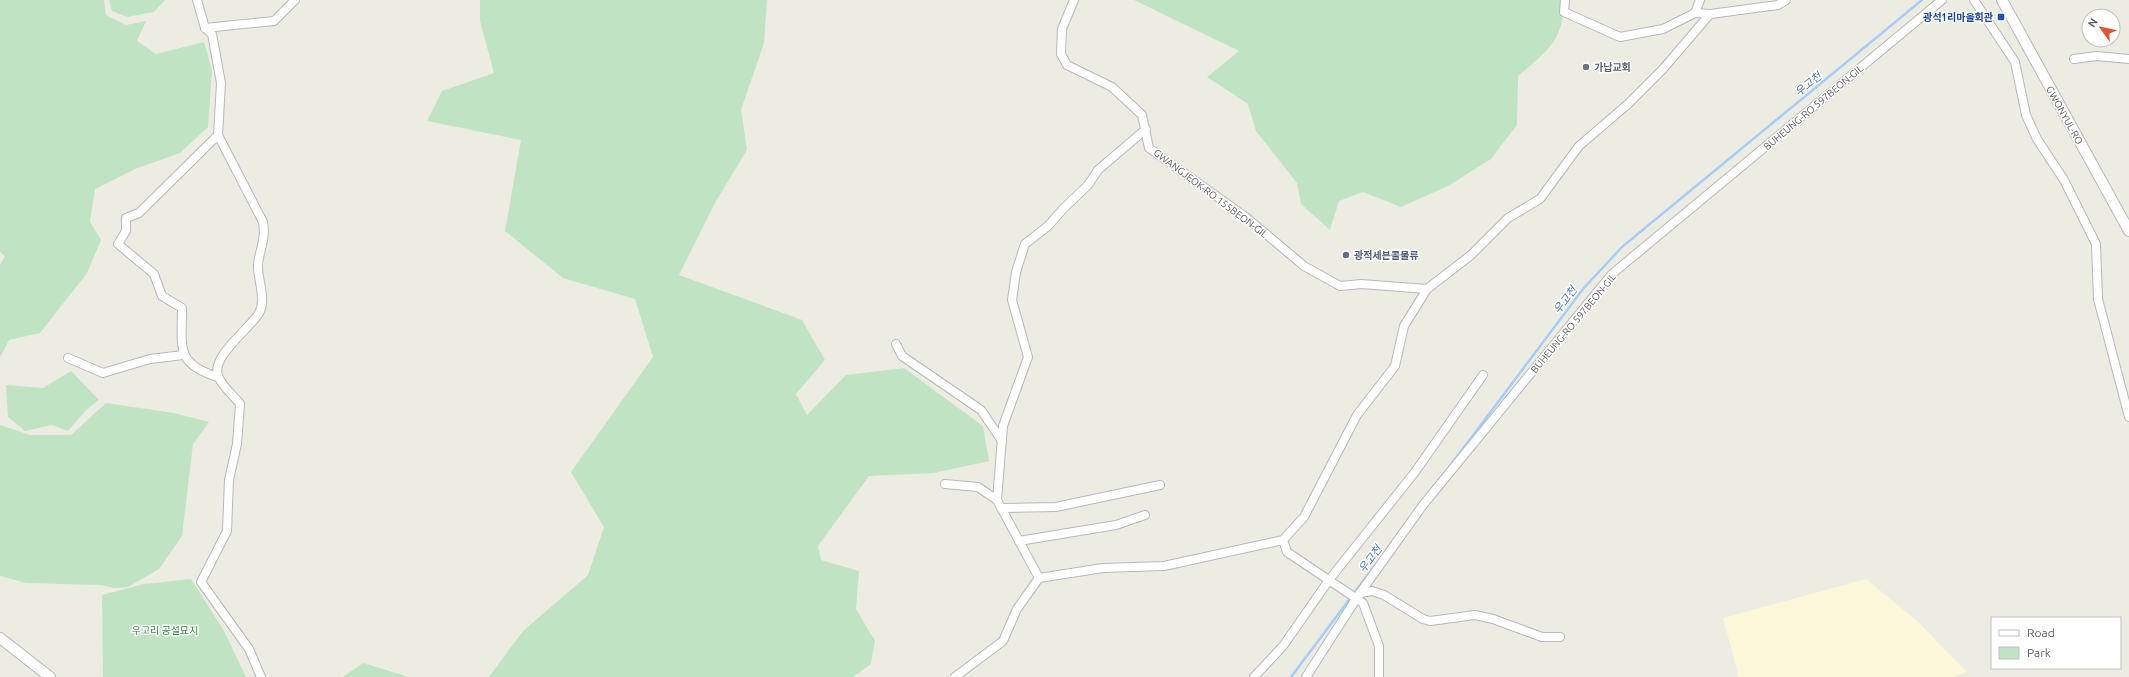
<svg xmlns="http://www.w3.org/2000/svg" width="2129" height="677" viewBox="0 0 2129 677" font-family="Ubuntu,'Noto Sans KR',sans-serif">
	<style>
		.commercial { fill: #fcf7d9 }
		.green { fill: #c0e3c4 }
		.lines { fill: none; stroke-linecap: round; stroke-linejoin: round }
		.stream { stroke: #a6cdfa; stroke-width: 2.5 }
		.minor-casing { stroke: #b5b8bc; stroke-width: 10 }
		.tertiary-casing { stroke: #b5b8bc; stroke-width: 12 }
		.minor { stroke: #fff; stroke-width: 8 }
		.tertiary { stroke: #fff; stroke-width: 10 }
		.transit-dot { fill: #1a4fb4; stroke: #fff; stroke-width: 1.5 }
		.worship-dot { fill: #6b7280; stroke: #fff; stroke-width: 1.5 }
		.service-dot { fill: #5c6f8a; stroke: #fff; stroke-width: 1.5 }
		.labels { text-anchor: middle; stroke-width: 3; stroke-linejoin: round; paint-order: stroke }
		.transit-label { font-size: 10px; font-weight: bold; fill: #164399; stroke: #fff; text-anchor: end }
		.worship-label { font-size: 10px; font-weight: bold; fill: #5b616d; stroke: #fff; text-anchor: start }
		.street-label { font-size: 10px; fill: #5b5e63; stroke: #fff }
		.service-label { font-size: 10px; font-weight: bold; fill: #4e5e75; stroke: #fff; text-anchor: start }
		.park-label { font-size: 10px; fill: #3a8344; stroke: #fff }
		.water-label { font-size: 11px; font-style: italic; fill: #4a76bc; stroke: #fff }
	</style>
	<rect width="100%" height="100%" fill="#edece3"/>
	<!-- commercial -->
	<polygon class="commercial" points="1866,579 1917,621 1967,672 1953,677 1739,677 1723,618"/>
	<!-- green -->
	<g class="green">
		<polygon points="0,0 104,0 106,15 126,25 146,21 137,41 156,54 204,42 212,70 208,127 180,153 135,169 95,189 90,222 101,240 87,273 40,333 9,340 0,357 0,265 5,256 0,252"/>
		<polygon points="109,0 165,0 154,12 127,17 112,11"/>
		<polygon points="480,0 767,0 764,43 741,110 747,150 716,201 679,275 802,320 825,360 796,394 807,415 846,375 904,368 983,426 989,461 934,473 869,476 818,546 821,560 859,571 856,609 875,641 871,664 853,677 489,677 523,631 588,575 604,527 571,472 653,357 635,299 563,278 505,231 521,140 427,121 442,91 494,73 480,21"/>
		<path d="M1134 0H1563C1566 39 1545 53 1518 76L1517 125 1491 159 1448 186 1401 207 1363 192 1339 201 1330 230 1301 204 1297 183 1256 131 1248 104 1207 77 1239 51Z"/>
		<polygon points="71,371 99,400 87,409 68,431 52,425 25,431 8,417 6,385 43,388"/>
		<polygon points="106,403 174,413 209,422 193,444 182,536 159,569 128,587 114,588 100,585 26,583 0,576 0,425 30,435 71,435"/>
		<polygon points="191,579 224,631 246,677 103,677 102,595 144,584"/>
		<polygon points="363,663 409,677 343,677"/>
	</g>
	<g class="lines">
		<!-- stream -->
		<g class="stream">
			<polyline points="1450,466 1583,289 1622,247 1922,0"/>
			<polyline points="1291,677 1376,564"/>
		</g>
		<defs>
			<g id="minor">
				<path d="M197 0 205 28 212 34 221 83 218 135 263 222C266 239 260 248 258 264 257 279 267 299 259 313 250 329 208 358 219 378 223 387 234 396 240 404L237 444 229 480 227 531 201 582 249 649 261 677"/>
				<polyline points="1074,0 1062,29 1061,54 1067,65 1112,87 1142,115 1149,148 1247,218 1304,266 1340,286 1361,284 1427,289"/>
				<polyline points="1565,0 1564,12 1620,37 1663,29 1695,13 1710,14"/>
				<polyline points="1974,0 2015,62 2026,115 2037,139 2064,180 2096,244 2098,299 2129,417"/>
				<polyline points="1695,13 1700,0"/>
				<polyline points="205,28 274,21 295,0"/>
				<polyline points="2074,59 2097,56 2129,59"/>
				<polyline points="1146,129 1098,170 1088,185 1063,209 1048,226 1025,244 1016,272 1012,300 1028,357 1003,426 997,500 1039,578 1103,568 1164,566 1283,540 1304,517 1357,415 1395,366 1404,326 1427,289 1471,255 1508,218 1540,199 1579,146 1628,104 1663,69 1710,14 1778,5 1786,0"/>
				<polyline points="896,344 902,356 981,410 1002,441"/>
				<polyline points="68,358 103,373 150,359 183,355"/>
				<path d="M218 377C175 364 182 347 182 308L162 296 154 274 118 244 126 231V218L139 213 218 135"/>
				<polyline points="945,484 978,487 997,500"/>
				<polyline points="1001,508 1056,507 1160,485"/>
				<polyline points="1283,540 1287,552 1363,603 1379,646 1379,677"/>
				<polyline points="1019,541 1116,525 1145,515"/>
				<polyline points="1360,593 1372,591 1384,595 1423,619 1430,621 1475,615 1493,619 1542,637 1560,637"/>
				<polyline points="955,677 1003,641 1017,609 1039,578"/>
				<polyline points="1254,677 1283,646 1329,580 1415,472 1483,375"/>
				<polyline points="1306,677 1360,593 1423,505 1612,274 1942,0"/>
			</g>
			<g id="tertiary">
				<polyline points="2002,0 2129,231"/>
				<polyline points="0,638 50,677"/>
			</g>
		</defs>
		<!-- minor casing -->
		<use href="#minor" class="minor-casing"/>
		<!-- tertiary casing -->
		<use href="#tertiary" class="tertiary-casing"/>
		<!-- minor -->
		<use href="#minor" class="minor"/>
		<!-- tertiary -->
		<use href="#tertiary" class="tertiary"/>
	</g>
	<!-- markers -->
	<rect class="transit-dot" x="1997" y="13" width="8" height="8" rx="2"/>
	<circle class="worship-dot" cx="1586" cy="67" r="4"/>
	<circle class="service-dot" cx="1346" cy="255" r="4"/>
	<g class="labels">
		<!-- transit labels -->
		<g class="transit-label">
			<text x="1993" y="21">광석1리마을회관</text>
		</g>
		<!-- worship labels -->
		<g class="worship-label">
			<text x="1594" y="71">가납교회</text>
		</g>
		<!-- street labels -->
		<g class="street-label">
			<text transform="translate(1813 107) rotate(-40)" y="4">BUHEUNG-RO 597BEON-GIL</text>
			<text transform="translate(2065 115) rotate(61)" y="4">GWONYUL-RO</text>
			<text transform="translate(1211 193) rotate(37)" y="4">GWANGJEOK-RO 155BEON-GIL</text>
			<text transform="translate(1573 323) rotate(-50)" y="4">BUHEUNG-RO 597BEON-GIL</text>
		</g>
		<!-- service labels -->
		<g class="service-label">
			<text x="1354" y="259">광적세븐콜물류</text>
		</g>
		<!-- park labels -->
		<g class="park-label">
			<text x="165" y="634">우고리 공설묘지</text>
		</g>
		<!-- water labels -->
		<g class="water-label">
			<text transform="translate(1808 84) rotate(-39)" y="4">우고천</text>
			<text transform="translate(1565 300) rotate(-53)" y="4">우고천</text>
			<text transform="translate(1370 559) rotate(-53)" y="4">우고천</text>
		</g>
	</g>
	<!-- legend -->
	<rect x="1991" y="617" width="130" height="52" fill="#ffffff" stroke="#bdbfc1"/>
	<rect x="1999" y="630" width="20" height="6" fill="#ffffff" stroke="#bdbfc1"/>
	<text x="2027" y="637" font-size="12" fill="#5b5e63">Road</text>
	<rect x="1999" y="647" width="20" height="12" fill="#c0e3c4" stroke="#bdbfc1"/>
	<text x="2027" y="657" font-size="12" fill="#5b5e63">Park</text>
	<!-- north arrow -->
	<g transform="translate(2101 28) rotate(303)"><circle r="19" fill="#ffffff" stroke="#bdbfc1"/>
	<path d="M0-3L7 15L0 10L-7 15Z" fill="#df5437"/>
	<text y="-6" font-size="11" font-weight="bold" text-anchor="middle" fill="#5b5e63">N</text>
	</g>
</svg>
